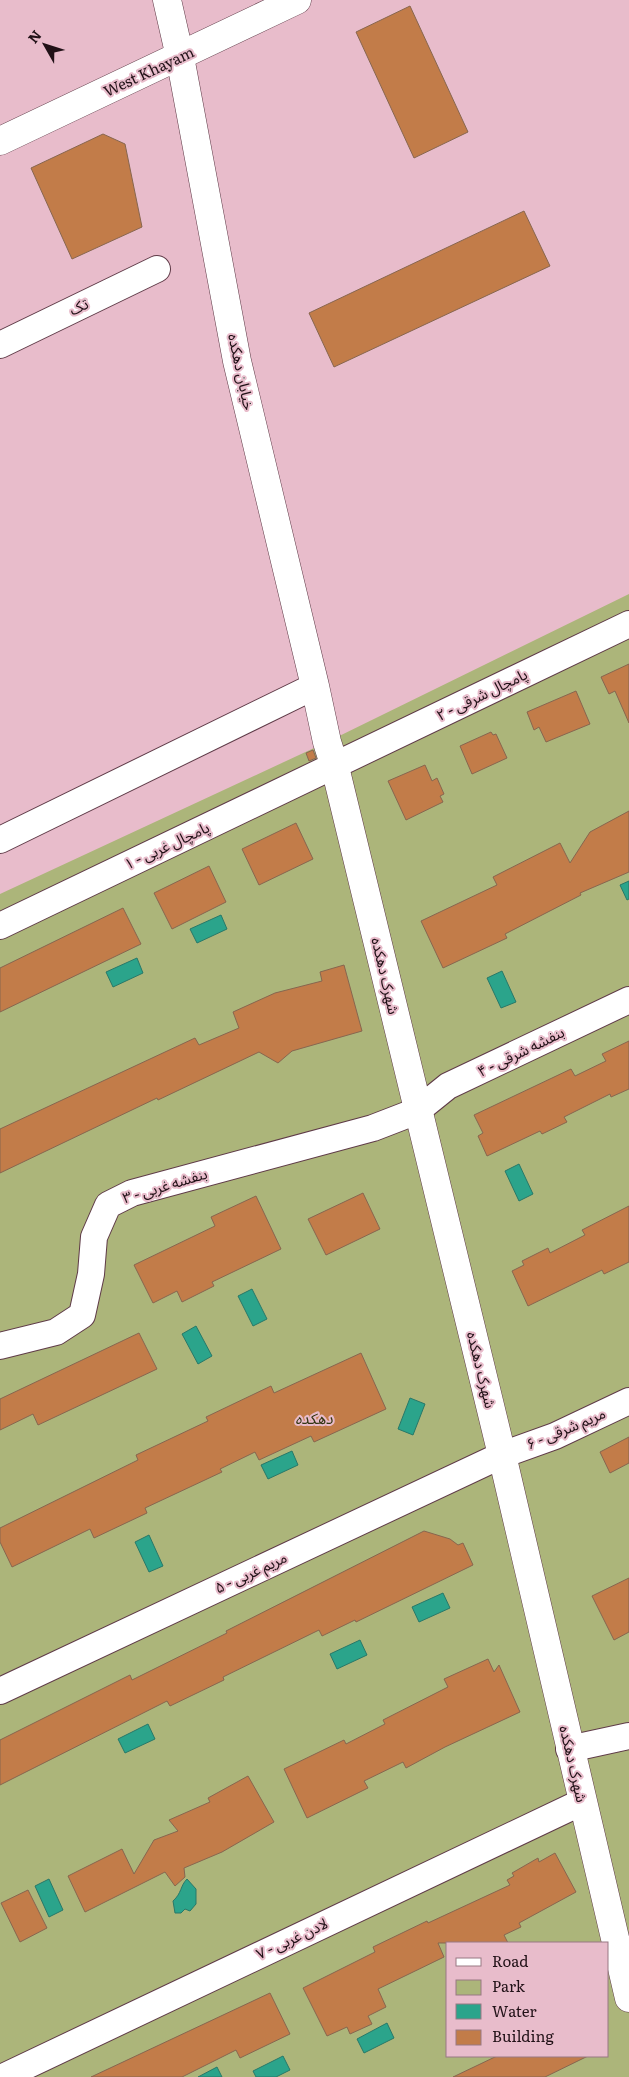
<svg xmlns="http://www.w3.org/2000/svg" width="629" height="2077" viewBox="0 0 629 2077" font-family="Literata,'Noto Sans Arabic',serif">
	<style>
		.green { fill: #acb57a; fill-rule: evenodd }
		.water { fill: #2ba48b; stroke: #287868 }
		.building { fill: #c27c49; stroke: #87664f }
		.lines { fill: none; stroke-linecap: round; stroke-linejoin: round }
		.street-casing { stroke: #5f3b48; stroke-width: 28 }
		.secondary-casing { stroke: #5f3b48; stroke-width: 29 }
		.street { stroke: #fff; stroke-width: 26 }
		.secondary { stroke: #fff; stroke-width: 28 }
		.labels { text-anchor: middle; stroke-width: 4; stroke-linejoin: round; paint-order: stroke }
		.street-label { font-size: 15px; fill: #211117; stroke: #e8bccb }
		.park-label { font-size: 15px; font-style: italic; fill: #323612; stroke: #e8bccb }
	</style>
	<rect width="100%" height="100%" fill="#e8bccb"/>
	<!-- green -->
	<path class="green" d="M629 594V2077H0V894L327 742ZM448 1943H608V2056H448Z"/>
	<!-- water -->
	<g class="water">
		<polygon points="629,881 629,899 627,900 620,885"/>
		<polygon points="221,915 227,929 197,943 190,929"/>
		<polygon points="137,958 143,973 113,987 106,972"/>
		<polygon points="502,971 516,1002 501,1008 487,978"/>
		<polygon points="519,1164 533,1194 519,1201 505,1171"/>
		<polygon points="252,1289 267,1319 253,1326 238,1296"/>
		<polygon points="196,1326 212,1356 198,1364 182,1334"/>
		<polygon points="410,1398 425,1404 413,1435 398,1429"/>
		<polygon points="292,1451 298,1465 268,1479 261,1465"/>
		<polygon points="149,1535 163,1566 149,1572 135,1542"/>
		<polygon points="443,1593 450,1608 419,1622 412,1607"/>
		<polygon points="360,1640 367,1655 337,1669 330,1654"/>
		<polygon points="148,1724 155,1739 125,1753 118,1739"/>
		<polygon points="49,1879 63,1910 49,1917 35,1886"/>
		<path d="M187 1879 196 1889V1904L190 1911 185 1909 181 1913H175L173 1901C182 1893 180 1886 187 1879Z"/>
		<polygon points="387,2023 394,2038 364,2053 357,2039"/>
		<polygon points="283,2056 290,2070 276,2077 256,2077 253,2071"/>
		<polygon points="217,2067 222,2077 198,2077"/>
	</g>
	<!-- building -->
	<g class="building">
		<polygon points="410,6 468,132 414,158 356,32"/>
		<polygon points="103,134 125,144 142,227 72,259 31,168"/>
		<polygon points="524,211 550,266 334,367 309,313"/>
		<polygon points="629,664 629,723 615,691 609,694 601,677"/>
		<polygon points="576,691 590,724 546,742 539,727 534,730 527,712"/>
		<polygon points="491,732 493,735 496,734 507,758 472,774 460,746"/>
		<polygon points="313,750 316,758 309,761 306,753"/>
		<polygon points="425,765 432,781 437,778 444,794 440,796 443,802 406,820 388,781"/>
		<polygon points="629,811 629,872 580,893 581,895 505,934 507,938 443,968 421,921 497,885 493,877 560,843 570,863 590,832"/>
		<polygon points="296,823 313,859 259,885 242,849"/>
		<polygon points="209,866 226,902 172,929 154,893"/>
		<polygon points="123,908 141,944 0,1012 0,968"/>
		<polygon points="344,965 362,1031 292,1051 278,1063 259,1052 158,1100 157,1098 0,1173 0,1129 195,1038 199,1045 239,1028 233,1012 275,993 322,981 320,972"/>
		<polygon points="629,1041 629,1089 611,1097 610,1094 564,1117 567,1122 542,1134 540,1131 487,1156 478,1136 483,1133 474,1115 571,1069 575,1076 606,1061 602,1054"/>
		<polygon points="363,1193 380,1229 326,1255 308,1219"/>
		<polygon points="256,1196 281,1249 212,1282 214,1286 182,1302 177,1291 153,1303 134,1265 215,1226 211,1217"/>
		<polygon points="629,1206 629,1262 604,1274 602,1270 528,1306 512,1271 524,1265 522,1261 548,1248 550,1253 585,1235 582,1230"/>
		<polygon points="139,1333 157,1369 38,1425 33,1414 0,1430 0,1399"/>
		<polygon points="361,1353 386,1409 314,1442 311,1436 259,1460 255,1452 220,1469 222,1472 145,1508 147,1513 94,1538 90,1529 12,1567 0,1542 0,1528 138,1460 136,1455 208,1421 206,1417 271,1386 274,1393"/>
		<polygon points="629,1437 629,1463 610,1473 600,1452"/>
		<polygon points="424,1531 450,1539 458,1545 463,1543 473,1565 356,1622 355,1620 322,1636 319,1630 223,1677 224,1680 170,1706 167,1701 0,1785 0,1740 130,1675 132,1680 227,1633 226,1631"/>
		<polygon points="629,1578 629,1632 614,1640 592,1596"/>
		<polygon points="488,1659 494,1672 499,1665 520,1712 445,1747 406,1768 403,1762 364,1781 368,1788 307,1818 284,1769 344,1740 346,1744 385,1724 383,1720 448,1687 444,1679"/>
		<polygon points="248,1776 274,1822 222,1852 184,1868 185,1877 175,1886 165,1872 85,1912 68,1876 122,1849 134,1874 154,1840 178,1831 169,1820 210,1802 208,1798"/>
		<polygon points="555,1853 576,1892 519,1923 521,1927 504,1935 508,1943 438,1943 444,1957 378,1989 386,2007 368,2016 372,2024 350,2034 347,2027 327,2036 303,1988 375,1952 373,1947 427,1921 428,1923 510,1885 507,1880 514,1876 512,1873 538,1858 539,1862"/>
		<polygon points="28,1890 47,1928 20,1942 1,1903"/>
		<polygon points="270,1993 290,2034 240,2058 236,2050 182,2077 91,2077"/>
		<polygon points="497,2056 588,2056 545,2077 453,2077"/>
	</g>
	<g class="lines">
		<defs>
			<g id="street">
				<polyline points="0,345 157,269"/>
				<polyline points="0,840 315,686"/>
				<polyline points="0,926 629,624"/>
				<polyline points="0,1346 56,1332 82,1315 91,1274 94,1237 108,1205 132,1193 373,1128 417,1111 448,1086 629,1000"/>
				<polyline points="0,1691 502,1455 555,1436 629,1401"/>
				<polyline points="569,1749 629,1736"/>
				<polyline points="3,2077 582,1802"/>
			</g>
			<g id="secondary">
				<polyline points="167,0 180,57 237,361 315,686 327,742 335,767 502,1455 629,1998"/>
				<polyline points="0,141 297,0"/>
			</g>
		</defs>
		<!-- street casing -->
		<use href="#street" class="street-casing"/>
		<!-- secondary casing -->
		<use href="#secondary" class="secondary-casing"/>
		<!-- street -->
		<use href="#street" class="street"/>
		<!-- secondary -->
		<use href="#secondary" class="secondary"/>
	</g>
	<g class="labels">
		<!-- street labels -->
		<g class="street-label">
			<text transform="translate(149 72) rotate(-25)" y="5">West Khayam</text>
			<text transform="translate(79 307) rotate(-26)" y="5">تک</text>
			<text transform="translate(241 372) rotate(78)" y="5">خیابان دهکده</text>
			<text transform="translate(482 695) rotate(-26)" y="5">پامچال شرقی - ۲</text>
			<text transform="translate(167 846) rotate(-25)" y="5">پامچال غربی - ۱</text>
			<text transform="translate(385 976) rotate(77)" y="5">شهرک دهکده</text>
			<text transform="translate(521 1052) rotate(-26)" y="5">بنفشه شرقی - ۴</text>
			<text transform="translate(165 1186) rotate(-17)" y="5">بنفشه غربی - ۳</text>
			<text transform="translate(481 1370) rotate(76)" y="5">شهرک دهکده</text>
			<text transform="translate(566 1429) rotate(-23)" y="5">مریم شرقی - ۶</text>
			<text transform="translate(251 1573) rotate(-25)" y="5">مریم غربی - ۵</text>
			<text transform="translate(573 1764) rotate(77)" y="5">شهرک دهکده</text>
			<text transform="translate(292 1939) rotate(-25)" y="5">لادن غربی - ۷</text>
		</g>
		<!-- park labels -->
		<g class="park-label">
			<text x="314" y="1424">دهکده</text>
		</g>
	</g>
	<!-- legend -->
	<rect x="446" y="1942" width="162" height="115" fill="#e8bccb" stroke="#987883"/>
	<rect x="456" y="1958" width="25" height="8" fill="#ffffff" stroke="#987883"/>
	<text x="492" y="1967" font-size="15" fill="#211117">Road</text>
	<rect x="456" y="1980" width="25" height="15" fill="#acb57a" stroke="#987883"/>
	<text x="492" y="1992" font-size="15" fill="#211117">Park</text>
	<rect x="456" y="2004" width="25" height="15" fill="#2ba48b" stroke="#987883"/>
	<text x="492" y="2017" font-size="15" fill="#211117">Water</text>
	<rect x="456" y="2030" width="25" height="15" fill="#c27c49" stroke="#987883"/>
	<text x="492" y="2042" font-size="15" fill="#211117">Building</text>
	<!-- north arrow -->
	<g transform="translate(45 45) rotate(309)" stroke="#e8bccb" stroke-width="4" paint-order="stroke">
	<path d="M0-4L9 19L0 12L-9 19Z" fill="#211117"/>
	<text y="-8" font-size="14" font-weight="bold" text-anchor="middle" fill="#211117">N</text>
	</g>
</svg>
